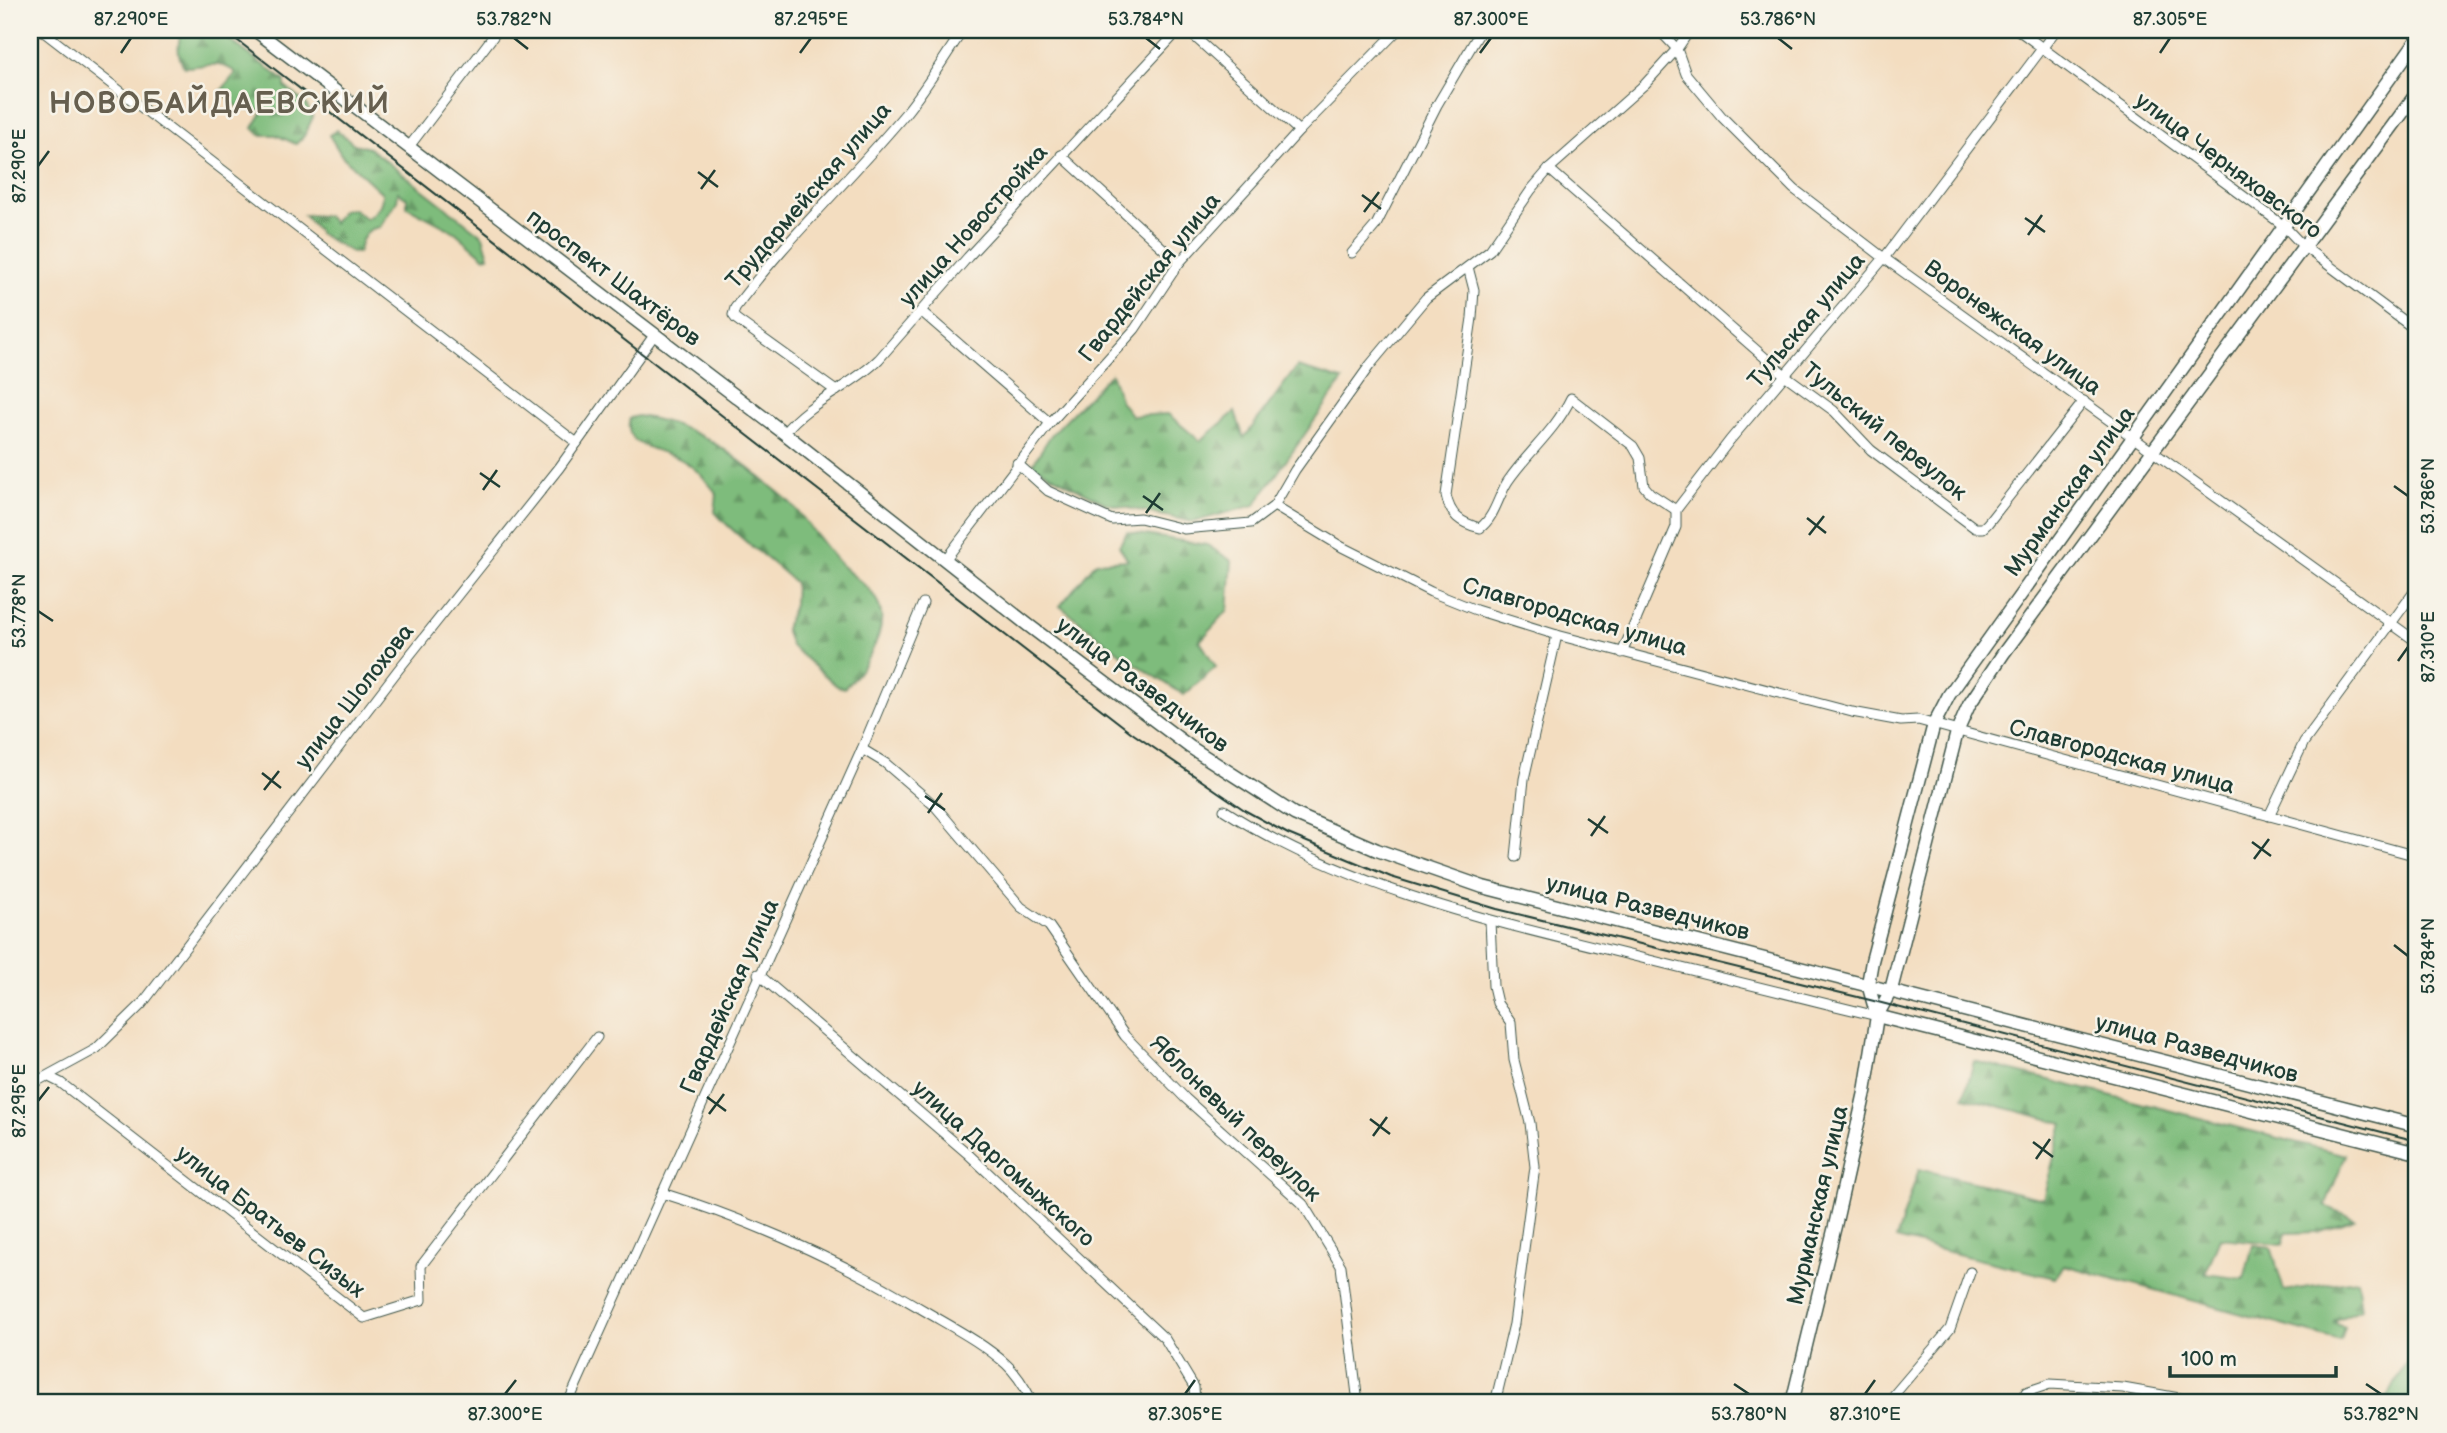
<svg xmlns="http://www.w3.org/2000/svg" width="2447" height="1433" viewBox="0 0 2447 1433" font-family="'Balsamiq Sans',sans-serif">
	<style>
		.forest { fill: url(#forest-firs); stroke: #4e7c58; stroke-width: 2 }
		.lines { fill: none; stroke-linecap: round; stroke-linejoin: round }
		.minor-casing { stroke: #3f5549; stroke-width: 11 }
		.secondary-casing { stroke: #3f5549; stroke-width: 15 }
		.minor { stroke: #fff; stroke-width: 9 }
		.secondary { stroke: #fff; stroke-width: 12 }
		.tram { stroke: #1f3d34; stroke-width: 2 }
		.ticks { fill: none; stroke: #1f3d34; stroke-width: 2.5 }
		.labels { text-anchor: middle; stroke-width: 5; stroke-linejoin: round; paint-order: stroke }
		.street-label { font-size: 23px; fill: #1f3d34; stroke: #f7f3e8 }
		.district-label { font-size: 30px; font-weight: bold; letter-spacing: 2px; fill: #665f4f; stroke: #f7f3e8 }
		.neatline { fill: none; stroke: #1f3d34; stroke-width: 2.5 }
		.ticks-label { font-size: 18px; text-anchor: middle; fill: #1f3d34 }
	</style>
	<defs>
		<pattern id="forest-firs" width="22" height="20" patternUnits="userSpaceOnUse" patternTransform="scale(1.75)"><rect width="22" height="20" fill="#7ebc7b"/><path d="M5 1l3.5 6h-7zM16 11l3.5 6h-7z" fill="#679a66"/></pattern>
	</defs>
	<rect width="100%" height="100%" fill="#f7f3e8"/>
	<filter id="ink" filterUnits="userSpaceOnUse"><feTurbulence type="fractalNoise" baseFrequency=".0143" numOctaves="2"/><feDisplacementMap in="SourceGraphic" scale="14" xChannelSelector="R" yChannelSelector="G"/><feConvolveMatrix kernelMatrix="1 2 1 2 8 2 1 2 1" color-interpolation-filters="sRGB"/></filter>
	<filter id="wash" filterUnits="userSpaceOnUse"><feTurbulence type="fractalNoise" baseFrequency=".00686" numOctaves="4" result="noise"/><feDisplacementMap in="SourceGraphic" scale="28" xChannelSelector="R" yChannelSelector="G"/><feGaussianBlur stdDeviation="1.57" result="paint"/><feColorMatrix in="noise" values="0 0 0 0 0 0 0 0 0 0 0 0 0 0 0 0 0 1.4 0 .05"/><feComposite in="paint" operator="in"/></filter>
	<g filter="url(#wash)">
		<rect width="100%" height="100%" fill="#f3ddc0"/>
		<!-- forest -->
		<g class="forest">
			<path d="M183 30H216L285 81V87L305 103 313 117 304 136 296 144 276 135H260L253 128 263 111 239 108 221 91 236 73C220 59 203 67 184 67 177 55 177 42 183 30Z"/>
			<path d="M337 130 354 144 369 148 483 236 489 256 484 257 455 232 407 207V198L398 192 397 201 380 227C364 229 362 238 358 253H353L320 234 304 215 327 216 333 223 343 210 354 209 366 219C376 212 383 206 382 193L342 156 329 135Z"/>
			<polygon points="1297,367 1343,380 1255,505 1193,522 1105,503 1032,465 1051,435 1111,373 1121,402 1132,416 1168,414 1200,441 1235,412 1244,438"/>
			<path d="M638 416C689 423 725 447 763 480 774 489 787 498 795 508 810 526 823 545 838 562 855 580 877 588 881 614 884 638 861 673 844 688L837 686 791 646 785 629 794 605 795 583C769 558 738 539 715 512L717 494C706 480 696 468 680 459 661 449 621 448 630 418Z"/>
			<polygon points="1127,532 1207,545 1232,561 1228,610 1200,641 1216,667 1184,695 1125,657 1060,606 1096,562 1128,560 1119,546"/>
			<polygon points="1974,1061 2346,1155 2325,1206 2355,1219 2318,1232 2286,1233 2283,1244 2220,1238 2205,1274 2244,1279 2253,1245 2271,1247 2284,1291 2357,1280 2361,1309 2334,1321 2344,1327 2340,1341 2064,1265 2055,1278 1896,1239 1919,1169 2043,1199 2063,1123 1964,1097"/>
			<polygon points="2417,1358 2417,1403 2385,1403 2408,1359"/>
		</g>
	</g>
	<g filter="url(#ink)">
		<g class="lines">
			<defs>
				<g id="minor">
					<polyline points="41,30 577,443"/>
					<polyline points="1187,30 1299,131"/>
					<polyline points="1659,30 1677,49 1686,74 1722,117 1794,189 1884,258 2417,642"/>
					<polyline points="2018,30 2284,226 2303,246 2417,331"/>
					<polyline points="408,148 498,30"/>
					<polyline points="1061,155 1179,263"/>
					<polyline points="1549,169 1786,376 1834,411 1871,450 1975,528 1983,528 1988,523 2084,401"/>
					<polyline points="1352,253 1376,225 1437,105 1481,30"/>
					<path d="M1468 267 1474 290 1472 318 1446 495C1450 515 1460 523 1480 528 1495 517 1498 496 1508 481 1528 452 1555 431 1571 398L1633 446 1640 458 1644 486 1650 493 1676 510"/>
					<polyline points="921,311 1050,423"/>
					<path d="M836 391 736 319 733 315 735 308C786 239 850 180 905 114 927 87 944 58 963 30"/>
					<path d="M784 433C810 400 850 388 879 359L968 257 1179 30"/>
					<polyline points="1017,463 1048,491 1112,520 1140,518 1184,529 1251,523 1274,506 1295,470 1370,365 1426,298 1490,250 1531,190 1549,169 1645,84 1677,49 1690,30"/>
					<polyline points="1274,506 1342,547 1431,592 1476,610 1557,635 1852,712 1901,721 1918,720 2417,856"/>
					<polyline points="945,560 1050,423 1135,329 1179,263 1299,131 1398,30"/>
					<polyline points="1622,653 1676,527 1676,510 1730,440 1884,258 2056,30"/>
					<polyline points="862,749 885,763 935,806 1021,907 1049,926 1125,1036 1185,1098 1303,1204 1341,1266 1358,1403"/>
					<path d="M1224 810C1339 884 1474 917 1605 949 1695 971 1786 994 1877 1016"/>
					<polyline points="2269,816 2304,742 2417,588"/>
					<polyline points="1516,857 1524,779 1557,635"/>
					<polyline points="1490,921 1493,986 1497,1003 1511,1023 1514,1060 1530,1123 1535,1167 1514,1324 1495,1403"/>
					<polyline points="758,974 967,1153 1165,1339 1194,1387 1195,1403"/>
					<polyline points="49,1077 61,1083 364,1318 422,1300 421,1266 597,1037"/>
					<polyline points="30,1085 96,1049 142,1004 398,670 559,468 655,334"/>
					<path d="M662 1193C756 1222 841 1261 925 1311 952 1327 983 1343 1006 1364 1018 1375 1026 1389 1033 1403"/>
					<polyline points="568,1403 862,749 923,603"/>
					<polyline points="1887,1403 1950,1329 1970,1272"/>
					<polyline points="2021,1403 2026,1392 2050,1384 2123,1388 2207,1403"/>
				</g>
				<g id="secondary">
					<polyline points="255,30 784,433 1028,625 1190,747 1294,814 1377,850 1483,887 2417,1126"/>
					<polyline points="1877,1016 1868,984 1872,961 1934,724 1949,695 2417,40"/>
					<polyline points="1877,1016 2417,1153"/>
					<polyline points="1792,1403 1835,1226 1865,1092 1877,1016 1891,990 1957,732 1969,705 2003,654 2417,93"/>
				</g>
			</defs>
			<!-- minor casing -->
			<use href="#minor" class="minor-casing"/>
			<!-- secondary casing -->
			<use href="#secondary" class="secondary-casing"/>
			<!-- minor -->
			<use href="#minor" class="minor"/>
			<!-- secondary -->
			<use href="#secondary" class="secondary"/>
			<!-- tram -->
			<polyline class="tram" points="224,30 1132,733 1246,811 1288,834 1391,877 1497,909 1870,1000 2417,1141"/>
		</g>
	</g>
	<!-- ticks -->
	<path class="ticks" d="M514 38 528 49M1146 38 1160 49M1778 38 1792 49M121 53 131 38M800 53 811 38M1480 53 1491 38M2160 53 2170 38M38 166 49 151M698 172 718 187M701 189 715 170M1362 195 1381 209M1364 212 1379 192M2025 218 2045 232M2028 235 2042 215M480 473 500 487M2394 486 2408 496M483 490 497 470M1143 496 1163 510M1146 513 1160 493M1807 518 1826 533M1809 535 1824 516M38 611 53 621M2398 661 2408 647M262 773 281 788M264 790 279 771M925 796 945 810M928 813 942 793M1588 819 1608 833M1591 836 1605 816M2252 842 2271 856M2254 859 2269 839M2394 945 2408 956M707 1097 726 1111M38 1101 49 1087M709 1114 724 1094M1370 1119 1390 1134M1373 1136 1387 1117M2033 1142 2053 1157M2036 1159 2050 1139M1734 1384 1749 1394M2366 1384 2381 1394M505 1394 516 1380M1185 1394 1195 1380M1865 1394 1875 1380"/>
	<g class="labels">
		<!-- street labels -->
		<g class="street-label">
			<text transform="translate(2229 165) rotate(37)" y="8">улица Черняховского</text>
			<text transform="translate(808 195) rotate(-49)" y="8">Трудармейская улица</text>
			<text transform="translate(973 225) rotate(-48)" y="8">улица Новостройка</text>
			<text transform="translate(614 277) rotate(37)" y="8">проспект Шахтёров</text>
			<text transform="translate(1149 277) rotate(-51)" y="8">Гвардейская улица</text>
			<text transform="translate(1806 320) rotate(-50)" y="8">Тульская улица</text>
			<text transform="translate(2013 327) rotate(36)" y="8">Воронежская улица</text>
			<text transform="translate(1885 431) rotate(39)" y="8">Тульский переулок</text>
			<text transform="translate(2069 491) rotate(-54)" y="8">Мурманская улица</text>
			<text transform="translate(1575 616) rotate(16)" y="8">Славгородская улица</text>
			<text transform="translate(1143 684) rotate(37)" y="8">улица Разведчиков</text>
			<text transform="translate(354 696) rotate(-52)" y="8">улица Шолохова</text>
			<text transform="translate(2122 756) rotate(15)" y="8">Славгородская улица</text>
			<text transform="translate(1648 907) rotate(14)" y="8">улица Разведчиков</text>
			<text transform="translate(729 996) rotate(-66)" y="8">Гвардейская улица</text>
			<text transform="translate(2197 1048) rotate(15)" y="8">улица Разведчиков</text>
			<text transform="translate(1236 1118) rotate(44)" y="8">Яблоневый переулок</text>
			<text transform="translate(1004 1163) rotate(42)" y="8">улица Даргомыжского</text>
			<text transform="translate(1817 1205) rotate(-77)" y="8">Мурманская улица</text>
			<text transform="translate(271 1221) rotate(38)" y="8">улица Братьев Сизых</text>
		</g>
		<!-- district labels -->
		<g class="district-label">
			<text x="220" y="113">НОВОБАЙДАЕВСКИЙ</text>
		</g>
	</g>
	<!-- margin -->
	<rect width="2447" height="1433" fill="none" stroke="#f7f3e8" stroke-width="77"/>
	<!-- scale -->
	<path d="M2170 1366v10h166v-10" fill="none" stroke="#1f3d34" stroke-width="3.5"/>
	<text x="2181" y="1366" font-size="21" fill="#1f3d34" stroke="#f7f3e8" stroke-width="5" paint-order="stroke">100 m</text>
	<rect x="38" y="38" width="2370" height="1356" class="neatline"/>
	<g class="ticks-label">
		<text x="131" y="25">87.290°E</text>
		<text x="514" y="25">53.782°N</text>
		<text x="811" y="25">87.295°E</text>
		<text x="1146" y="25">53.784°N</text>
		<text x="1491" y="25">87.300°E</text>
		<text x="1778" y="25">53.786°N</text>
		<text x="2170" y="25">87.305°E</text>
		<text transform="translate(19 166) rotate(-90)" y="6">87.290°E</text>
		<text transform="translate(2428 496) rotate(-90)" y="6">53.786°N</text>
		<text transform="translate(19 611) rotate(-90)" y="6">53.778°N</text>
		<text transform="translate(2428 647) rotate(-90)" y="6">87.310°E</text>
		<text transform="translate(2428 956) rotate(-90)" y="6">53.784°N</text>
		<text transform="translate(19 1101) rotate(-90)" y="6">87.295°E</text>
		<text x="505" y="1420">87.300°E</text>
		<text x="1185" y="1420">87.305°E</text>
		<text x="1749" y="1420">53.780°N</text>
		<text x="1865" y="1420">87.310°E</text>
		<text x="2381" y="1420">53.782°N</text>
	</g>
</svg>
